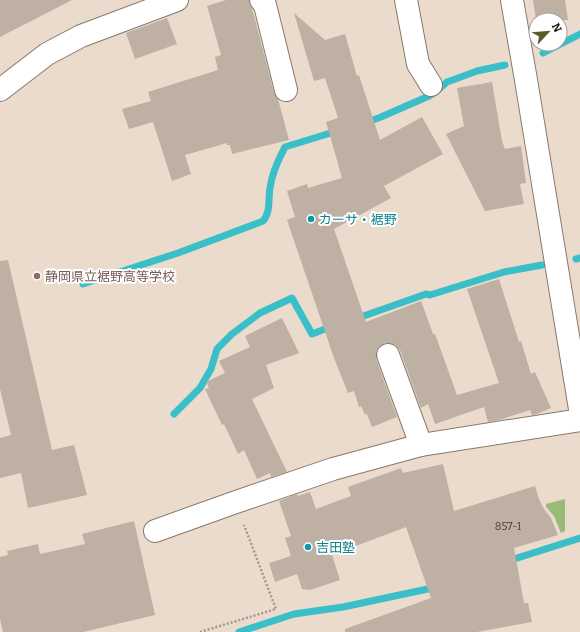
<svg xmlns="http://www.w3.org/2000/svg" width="580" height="632" viewBox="0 0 580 632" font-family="Bitter,'Noto Sans JP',serif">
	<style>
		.green { fill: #99ba78 }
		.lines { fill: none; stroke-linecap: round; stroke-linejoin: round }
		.stream { stroke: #3abec8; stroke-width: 7 }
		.building { fill: #beb0a2 }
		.minor-casing { stroke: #87796c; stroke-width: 24 }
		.path { stroke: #a4988d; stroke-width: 2.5; stroke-dasharray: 2 2; stroke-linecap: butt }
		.minor { stroke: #fff; stroke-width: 22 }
		.culture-dot { fill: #0f9aa8; stroke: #fff; stroke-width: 1.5 }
		.education-dot { fill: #8d6e63; stroke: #fff; stroke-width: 1.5 }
		.labels { text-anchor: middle; stroke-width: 4; stroke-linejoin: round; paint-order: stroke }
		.number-label { font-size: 11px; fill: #443c34 }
		.culture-label { font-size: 13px; fill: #0d838f; stroke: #fff; text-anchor: start }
		.education-label { font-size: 13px; fill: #785e54; stroke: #fff; text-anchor: start }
	</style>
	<rect width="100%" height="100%" fill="#eadbcd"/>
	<!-- green -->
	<polygon class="green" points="565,499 565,531 561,533 554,516 546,507 546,504"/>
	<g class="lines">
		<!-- stream -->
		<g class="stream">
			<polyline points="543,53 580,34"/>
			<polyline points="365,123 381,117 429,96 437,91 447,82 477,71 505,65"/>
			<polyline points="576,259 580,258"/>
			<path d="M83 284 178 253 263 221C271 212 268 199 270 188 272 173 278 160 285 147L337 131"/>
			<polyline points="355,319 426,294 430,295 504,272 542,265"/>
			<polyline points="174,414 200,388 211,369 217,349 232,334 260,313 292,298 312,334 333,326"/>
			<polyline points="508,561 580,538"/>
			<polyline points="239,632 294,614 343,607 437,587"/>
		</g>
	</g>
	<!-- building -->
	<g class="building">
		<polygon points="0,0 72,0 0,37"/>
		<polygon points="226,0 249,0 254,15 274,93 278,99 289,140 232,154 230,145 227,145 227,143 185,155 191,174 172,181 153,122 129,129 122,109 151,101 148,92 218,70 215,57 221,55 207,6"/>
		<polygon points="533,0 565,0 568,20 536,20"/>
		<polygon points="294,13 325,40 345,34 357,76 359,75 380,140 422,117 443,154 384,186 391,198 334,229 366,322 421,301 433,334 435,334 457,395 499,383 467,289 499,279 519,342 521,341 531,374 535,372 551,408 537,414 532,415 530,410 499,420 488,422 484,407 435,424 428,404 421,408 400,350 396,345 390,343 384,343 379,347 376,352 376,359 397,417 372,427 367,414 365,415 361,406 359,407 354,391 348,393 334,358 287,220 295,217 287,191 307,184 308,188 342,178 326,122 338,118 325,78 314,81"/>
		<polygon points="167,18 177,44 135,59 126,33"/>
		<polygon points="492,82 502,141 505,149 521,146 526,183 520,184 524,204 485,211 446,134 464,126 457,88"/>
		<polygon points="8,260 52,450 74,445 87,495 28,508 21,473 0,478 0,438 11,435 0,389 0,261"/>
		<polygon points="282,318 299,353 266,365 274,388 252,399 287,472 271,477 270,473 257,479 244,450 238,454 224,424 222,425 205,389 209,388 206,382 225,373 219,361 250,347 245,336"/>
		<polygon points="443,464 454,511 535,486 539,499 544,509 551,518 558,535 514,548 524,603 528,603 532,622 477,632 345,632 345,629 431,598 406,527 332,555 340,580 310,590 302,589 297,574 275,582 269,563 291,556 285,538 291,536 279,501 297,494 298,496 310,492 316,509 351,496 348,487 401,468 403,473"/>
		<polygon points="134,521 155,615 83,632 3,632 0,619 0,557 8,555 7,551 38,544 40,554 85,544 82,534"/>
	</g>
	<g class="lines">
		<defs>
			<g id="minor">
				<polyline points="261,0 265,5 286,90"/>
				<polyline points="406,0 418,64 431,85"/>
				<polyline points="512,0 526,80 580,409"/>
				<polyline points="0,90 47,54 81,36 177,0"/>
				<polyline points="388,355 421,445"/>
				<polyline points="155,531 236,502 333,469 421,445 580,420"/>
			</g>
		</defs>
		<!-- minor casing -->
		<use href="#minor" class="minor-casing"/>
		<!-- path -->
		<polyline class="path" points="200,632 276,609 244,525"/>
		<!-- minor -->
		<use href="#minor" class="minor"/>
	</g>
	<!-- markers -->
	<g class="culture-dot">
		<circle cx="311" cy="219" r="4"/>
		<circle cx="308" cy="547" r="4"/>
	</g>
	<circle class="education-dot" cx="37" cy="276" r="4"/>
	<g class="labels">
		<!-- number labels -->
		<g class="number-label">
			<text x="508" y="530">857-1</text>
		</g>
		<!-- culture labels -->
		<g class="culture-label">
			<text x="319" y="224">カーサ・裾野</text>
			<text x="316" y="552">吉田塾</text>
		</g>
		<!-- education labels -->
		<g class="education-label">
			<text x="45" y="281">静岡県立裾野高等学校</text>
		</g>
	</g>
	<!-- north arrow -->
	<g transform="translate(548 32) rotate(64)"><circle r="19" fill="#ffffff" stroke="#a4a19f"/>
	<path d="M0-3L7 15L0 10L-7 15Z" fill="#595c29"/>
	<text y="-6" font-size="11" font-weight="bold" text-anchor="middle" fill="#1b1510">N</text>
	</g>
</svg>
